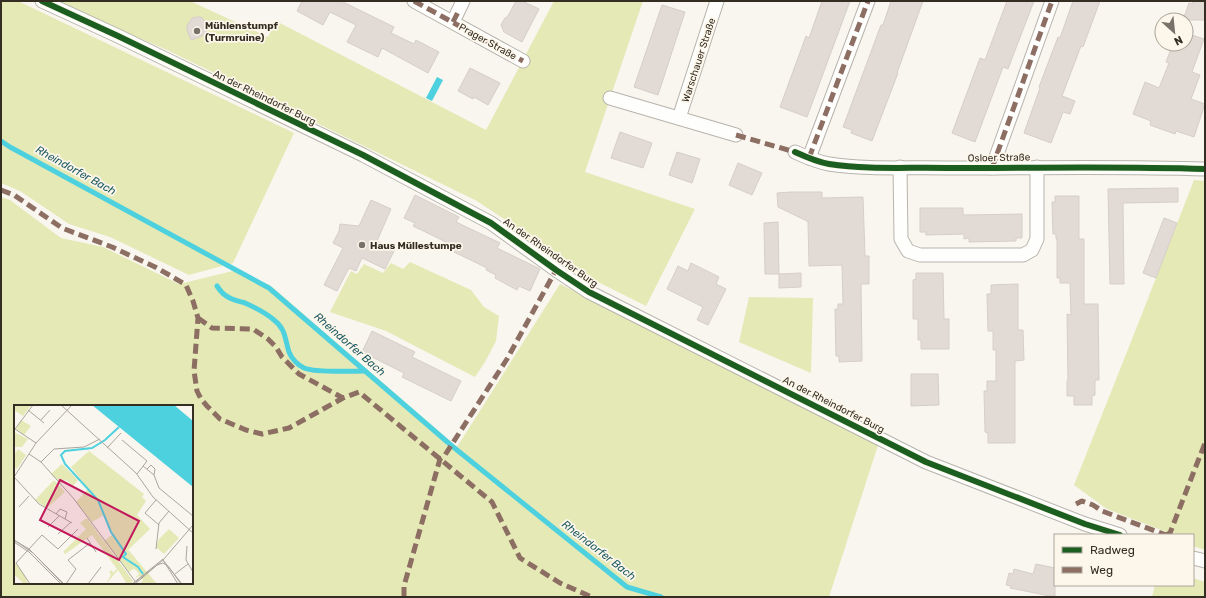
<svg xmlns="http://www.w3.org/2000/svg" width="1206" height="598" viewBox="0 0 1206 598" font-family="Rubik,sans-serif">
	<style>
		.green { fill: #e4e9b6; fill-rule: evenodd }
		.water { fill: #4ed1de }
		.lines { fill: none; stroke-linecap: round; stroke-linejoin: round }
		.stream { stroke: #4ed1de; stroke-width: 5 }
		.building { fill: #e2dbd5; stroke: #d6cec8 }
		.minor-casing { stroke: #b8b4ac; stroke-width: 15 }
		.minor { stroke: #fefefd; stroke-width: 13 }
		.quiet { stroke: #8d6e63; stroke-width: 5; stroke-dasharray: 10 5; stroke-linecap: butt }
		.cycleway-casing { stroke: #fdf7eb; stroke-width: 8 }
		.cycleway { stroke: #1b5e20; stroke-width: 6 }
		.poi-dot { fill: #78736a; stroke: #fdf7eb; stroke-width: 1.5 }
		.labels { text-anchor: middle; stroke-width: 3.5; stroke-linejoin: round; paint-order: stroke }
		.poi-label { font-size: 10px; font-weight: bold; fill: #332d22; stroke: #fdf7eb; text-anchor: start }
		.street-label { font-size: 10px; fill: #332d22; stroke: #fdf7eb }
		.water-label { font-size: 11px; font-style: italic; fill: #1b5962; stroke: #fdf7eb }
		.inset-river { fill: none; stroke: #4ed1de; stroke-width: 2 }
		.inset-road { fill: none; stroke: #aaa69d; stroke-width: 1 }
		.view { fill: #c2185b; fill-opacity: 0.15; stroke: #c2185b; stroke-width: 2 }
		.inset-edge { fill: none; stroke: #332d22; stroke-width: 2 }
	</style>
	<rect width="100%" height="100%" fill="#f9f6ef"/>
	<!-- green -->
	<g class="green">
		<polygon points="1,1 18,1 294,133 233,263 189,275 110,237 69,224 20,191 1,183"/>
		<polygon points="53,1 190,1 268,37 276,21 486,130 554,1 643,1 585,172 695,209 646,306 570,268 542,250 507,221 477,201 167,50"/>
		<polygon points="1194,180 1205,181 1205,550 1193,546 1193,535 1174,535 1107,509 1074,485 1140,319"/>
		<path d="M1 197 10 200 61 238 103 247 179 284 237 270 271 286 457 447 560 284 880 439 829 597H1ZM15 406H192V583H15Z"/>
		<polygon points="410,262 471,290 484,307 499,316 496,341 485,362 475,377 386,331 330,312 351,271 357,274 364,264 383,273 391,263 403,269"/>
		<polygon points="749,297 813,298 811,373 739,342"/>
		<polygon points="1193,578 1205,582 1205,597 1152,597 1155,585 1193,585"/>
	</g>
	<!-- water -->
	<polygon class="water" points="437,77 443,80 432,101 426,98"/>
	<g class="lines">
		<!-- stream -->
		<g class="stream">
			<polyline points="1,141 10,147 269,288 452,446 627,587 661,597"/>
			<path d="M217 286C219 289 222 293 225 295 231 300 238 301 245 303 254 307 266 313 274 320 286 329 285 340 289 352 292 359 298 365 304 368 316 373 351 371 365 371"/>
		</g>
	</g>
	<!-- building -->
	<g class="building">
		<polygon points="302,1 341,1 394,27 391,33 414,44 416,40 439,52 428,73 382,48 378,57 347,42 356,25 330,12 323,25 297,11"/>
		<polygon points="516,1 522,1 539,9 522,42 504,32 501,25 505,18 508,16"/>
		<polygon points="822,1 850,1 807,117 780,107 806,36 809,38"/>
		<polygon points="891,1 923,1 897,73 898,73 872,141 851,133 852,130 843,127 881,25 883,25"/>
		<polygon points="1007,1 1034,1 1008,69 1003,67 975,142 952,133 980,58 985,60"/>
		<polygon points="1073,1 1100,1 1083,47 1081,46 1062,96 1075,101 1070,114 1063,112 1051,143 1024,133 1040,88 1039,87 1058,37 1060,38"/>
		<polygon points="1193,1 1205,1 1205,20 1183,20 1189,3 1192,4"/>
		<polygon points="662,5 685,12 658,95 634,87"/>
		<polygon points="197,17 201,17 204,20 207,24 207,28 206,32 202,36 191,40 187,30 187,26 192,18"/>
		<polygon points="1186,33 1204,39 1192,72 1200,75 1191,99 1205,104 1194,137 1176,131 1175,134 1161,129 1150,125 1151,121 1133,114 1145,82 1159,88 1169,63 1166,62 1173,44 1172,44 1186,44"/>
		<polygon points="470,68 500,83 488,105 474,97 473,99 458,91"/>
		<polygon points="620,132 652,143 643,168 611,158"/>
		<polygon points="677,152 700,159 692,183 669,175"/>
		<polygon points="738,163 762,173 752,195 729,185"/>
		<polygon points="1178,188 1178,202 1123,203 1124,284 1110,284 1108,189"/>
		<polygon points="791,192 822,192 822,198 863,197 865,256 869,256 869,284 861,284 862,361 839,362 839,356 836,356 835,309 838,309 838,304 843,304 842,265 809,266 808,222 809,222 778,207 777,193"/>
		<polygon points="415,195 459,217 456,222 500,243 497,248 540,269 530,291 519,286 517,290 495,278 496,275 486,270 487,268 454,252 456,249 445,244 446,242 413,226 415,223 404,218"/>
		<polygon points="1055,196 1079,196 1079,239 1084,239 1084,304 1098,304 1099,380 1095,380 1095,395 1092,396 1092,405 1074,405 1074,396 1067,396 1067,381 1068,380 1067,314 1071,315 1070,283 1060,283 1060,278 1057,278 1057,239 1056,239 1056,234 1053,234 1052,202 1055,202"/>
		<polygon points="371,200 391,209 377,241 395,249 385,269 362,258 356,271 349,268 337,291 324,285 343,248 333,243 339,231 340,224 359,226"/>
		<polygon points="920,208 963,208 963,215 1022,214 1022,238 1016,238 1016,241 969,242 969,238 964,239 964,234 926,235 926,232 920,232"/>
		<polygon points="1164,218 1177,223 1156,278 1143,273"/>
		<polygon points="778,222 779,274 765,274 764,223"/>
		<polygon points="691,263 719,277 716,284 726,289 708,325 697,320 703,307 667,289 678,266 688,271"/>
		<polygon points="801,273 801,287 779,288 779,274"/>
		<polygon points="916,273 943,273 944,319 949,319 949,349 921,349 921,340 918,340 918,319 913,319 913,280 916,279"/>
		<polygon points="1018,284 1018,330 1023,330 1024,360 1015,361 1015,443 988,443 988,433 985,432 984,391 987,391 987,381 996,381 996,350 993,350 993,331 988,331 987,294 991,294 991,285"/>
		<polygon points="372,331 415,352 412,357 461,381 451,401 402,377 404,373 362,352"/>
		<polygon points="911,374 938,374 939,405 911,406"/>
		<polygon points="1036,564 1055,568 1055,597 1010,588 1011,586 1006,585 1009,573 1013,574 1014,569 1033,574"/>
	</g>
	<g class="lines">
		<defs>
			<g id="minor">
				<polyline points="42,1 118,36 363,155 491,223 556,270 589,292 926,462 1085,524 1120,535"/>
				<polyline points="414,1 523,61"/>
				<polyline points="453,22 463,1"/>
				<polyline points="610,98 736,135"/>
				<polyline points="679,118 717,1"/>
				<path d="M795 152C806 157 817 162 829 164 868 170 908 167 947 168 1033 168 1119 166 1205 169"/>
				<polyline points="809,158 868,1"/>
				<polyline points="900,167 901,239 908,251 920,255 1023,255 1032,250 1037,239 1037,167"/>
				<polyline points="992,168 1052,1"/>
				<polyline points="1193,558 1205,561"/>
			</g>
		</defs>
		<!-- minor casing -->
		<use href="#minor" class="minor-casing"/>
		<!-- minor -->
		<use href="#minor" class="minor"/>
		<!-- quiet -->
		<g class="quiet">
			<polyline points="414,1 523,61"/>
			<polyline points="453,22 459,10"/>
			<polyline points="736,135 795,152"/>
			<polyline points="809,158 868,1"/>
			<polyline points="992,168 1052,1"/>
			<polyline points="1,190 14,195 62,228 112,247 155,267 171,276 186,285 193,301 198,318 194,371 197,391 201,399 207,406 220,419 246,430 262,434 289,428 343,398 359,392 492,502 520,558 560,583 592,597"/>
			<polyline points="198,318 212,328 253,329 268,339 276,347 282,357 299,374 343,398"/>
			<polyline points="1076,504 1082,501 1093,505 1102,511 1166,535"/>
			<polyline points="1166,535 1170,533 1205,443"/>
			<polyline points="404,597 404,586 440,459 445,455 507,359 556,270"/>
		</g>
		<defs>
			<g id="cycleway">
				<polyline points="42,1 118,36 363,155 491,223 556,270 589,292 926,462 1085,524 1120,535"/>
				<path d="M795 152C806 157 817 162 829 164 868 170 908 167 947 168 1033 168 1119 166 1205 169"/>
			</g>
		</defs>
		<!-- cycleway casing -->
		<use href="#cycleway" class="cycleway-casing"/>
		<!-- cycleway -->
		<use href="#cycleway" class="cycleway"/>
	</g>
	<!-- markers -->
	<g class="poi-dot">
		<circle cx="197" cy="31" r="4"/>
		<circle cx="362" cy="245" r="4"/>
	</g>
	<g class="labels">
		<!-- poi labels -->
		<g class="poi-label">
			<text x="205" y="29">Mühlenstumpf<tspan x="205" dy="12">(Turmruine)</tspan></text>
			<text x="370" y="249">Haus Müllestumpe</text>
		</g>
		<!-- street labels -->
		<g class="street-label">
			<text transform="translate(488 41) rotate(29)" y="4">Prager Straße</text>
			<text transform="translate(698 60) rotate(-72)" y="4">Warschauer Straße</text>
			<text transform="translate(265 97) rotate(26)" y="4">An der Rheindorfer Burg</text>
			<text transform="translate(999 157) rotate(-1)" y="4">Osloer Straße</text>
			<text transform="translate(551 252) rotate(35)" y="4">An der Rheindorfer Burg</text>
			<text transform="translate(834 404) rotate(27)" y="4">An der Rheindorfer Burg</text>
		</g>
		<!-- water labels -->
		<g class="water-label">
			<text transform="translate(76 170) rotate(29)" y="4">Rheindorfer Bach</text>
			<text transform="translate(350 344) rotate(41)" y="4">Rheindorfer Bach</text>
			<text transform="translate(599 550) rotate(38)" y="4">Rheindorfer Bach</text>
		</g>
	</g>
	<!-- overview -->
	<g transform="translate(14 405)">
		<rect width="179" height="179" fill="#f9f6ef"/>
		<path d="M0 0H17L9 11 0 5ZM7 15 17 21 10 30 2 24ZM0 27 14 34 8 42H0ZM4 44 12 50 3 64 0 62V50ZM75 46 130 89 128 92 132 96 123 110 136 124 114 145 102 130 143 179H126L129 175 126 171 121 173 125 169 122 165 119 164 115 167 90 136 99 129 90 110 78 117 62 97 74 84 57 62ZM48 59 64 75 59 81 52 75 47 78 37 69ZM40 75 51 87 33 103 21 95ZM73 113 119 176 116 179H113L104 165 92 179 97 170 95 167 98 165 99 168 103 164 78 130 51 149 49 147 72 124 66 118ZM155 124 165 133 150 149 142 142 145 134ZM0 156 10 169 14 179H10L0 169Z" fill="#e4e9b6"/>
		<path d="M78 0H160L179 16V82Z" fill="#4ed1de"/>
		<path class="inset-river" d="M105 22 91 35 78 43 51 46 47 50 51 59 84 95 97 127 112 149 109 152 124 162 129 169"/>
		<path class="inset-road" d="M19 0 1 24 22 38M47 0 122 68 139 92 179 128M14 5 30 18M27 15 36 5M108 35 133 56 123 69M93 43 107 28M15 49 27 57 60 94 121 176M27 57 40 44 70 42 86 34M129 61 140 70M133 64 137 60 141 64 140 70 145 83 179 111M0 72 22 38 58 0M0 72 25 99 58 118M142 95 131 108 145 120M5 102 15 91M42 109 46 104 53 107 51 114M34 122 45 111M44 129 57 117M73 133 82 147M0 135 15 144 50 179M0 135 19 148 49 179M0 137 15 147 47 179M173 141 172 155 179 167M142 144 145 118 155 106M149 155 179 120M149 155 168 179M149 155 164 179M161 169 174 159M16 179 2 158 28 130 44 144 64 124M52 179 62 164 54 155 76 138M74 179 87 162M118 179 149 154M119 179 143 160 149 158 154 161 167 179M121 179 149 155"/>
		<path class="view" d="M46 75 125 116 105 155 26 115Z"/>
		<rect width="179" height="179" class="inset-edge"/>
	</g>
	<!-- border -->
	<rect width="1206" height="598" fill="none" stroke="#332d22" stroke-width="4"/>
	<!-- legend -->
	<rect x="1054" y="534" width="140" height="52" fill="#fdf7eb" stroke="#aca69b"/>
	<rect x="1062" y="547" width="20" height="6" fill="#1b5e20" stroke="#aca69b"/>
	<text x="1090" y="554" font-size="12" fill="#332d22">Radweg</text>
	<rect x="1062" y="567" width="20" height="6" fill="#8d6e63" stroke="#aca69b"/>
	<text x="1090" y="574" font-size="12" fill="#332d22">Weg</text>
	<!-- north arrow -->
	<g transform="translate(1174 32) rotate(153)"><circle r="19" fill="#fdf7eb" stroke="#aca69b"/>
	<path d="M0-3L7 15L0 10L-7 15Z" fill="#78736a"/>
	<text y="-6" font-size="11" font-weight="bold" text-anchor="middle" fill="#332d22">N</text>
	</g>
</svg>
